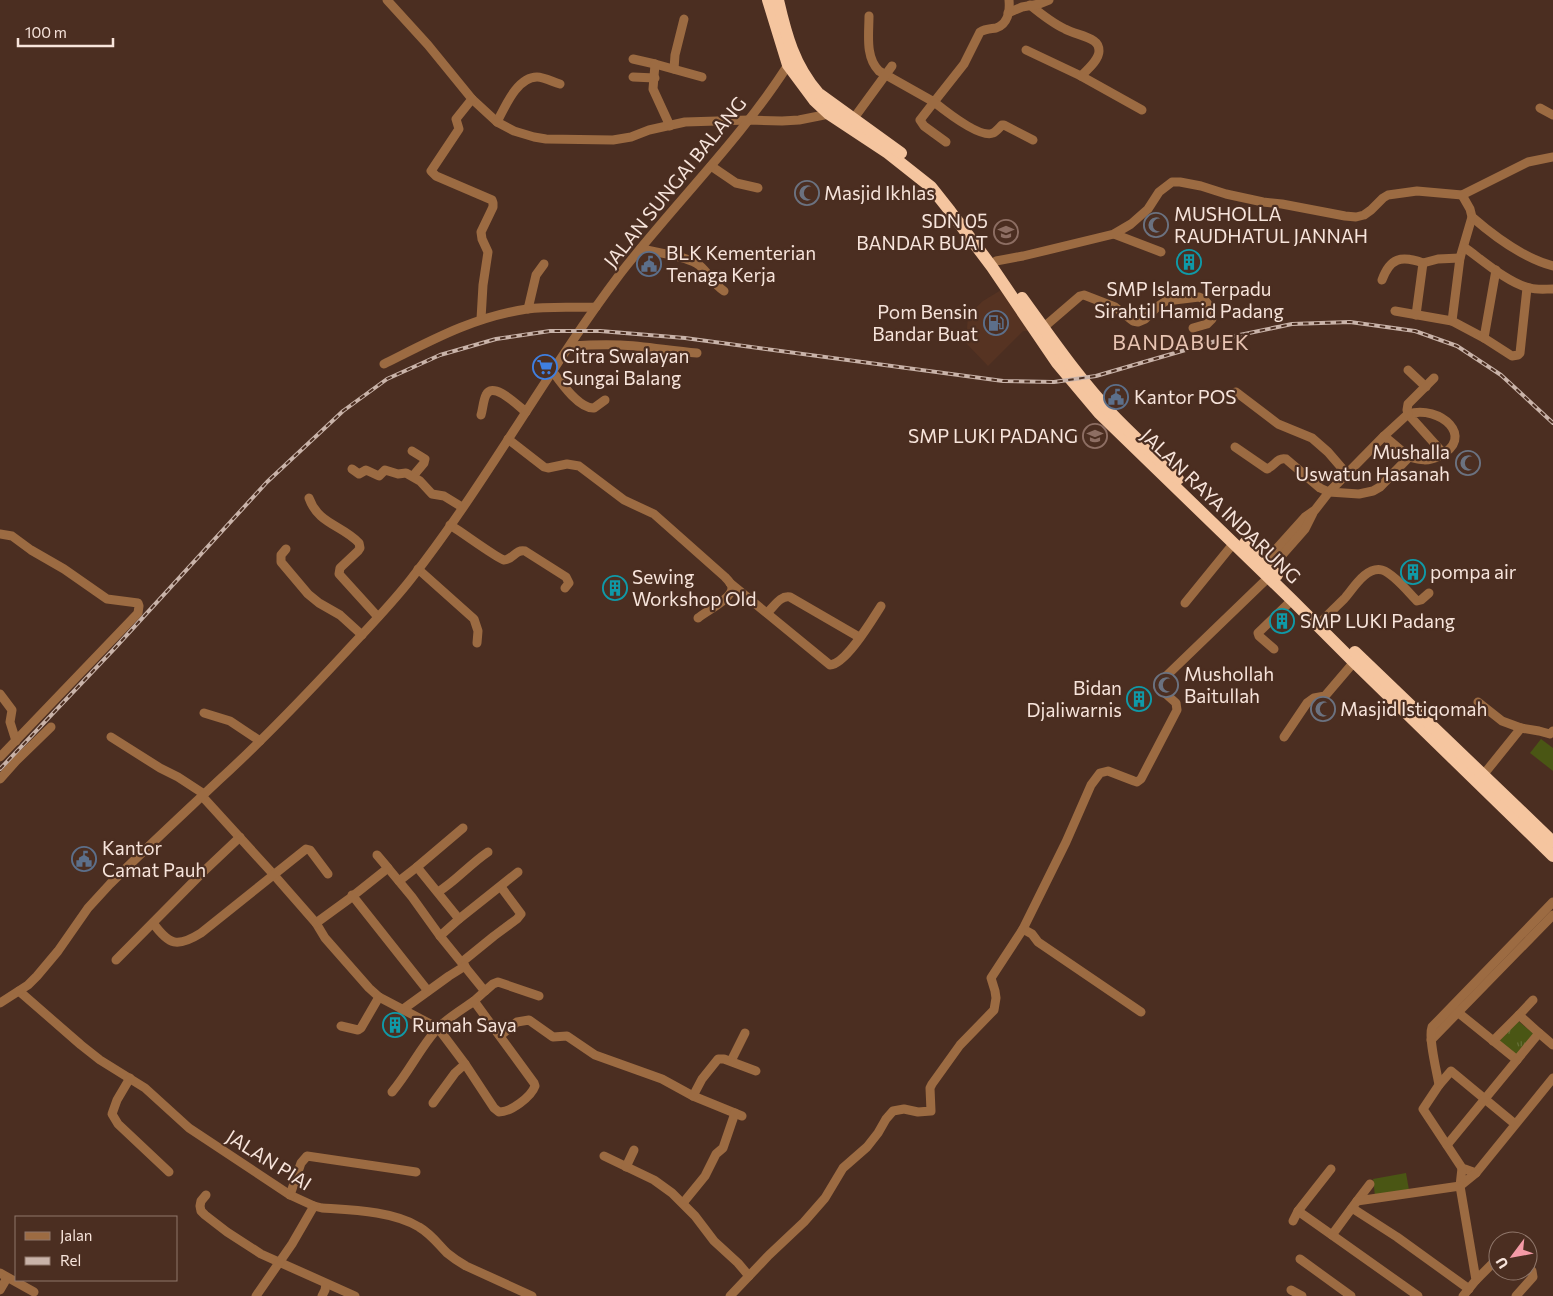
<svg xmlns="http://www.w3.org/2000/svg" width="1553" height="1296" viewBox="0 0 1553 1296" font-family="Commissioner,sans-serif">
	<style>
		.built { fill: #563322 }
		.grass { fill: url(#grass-tufts) }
		.garden { fill: #4a5614 }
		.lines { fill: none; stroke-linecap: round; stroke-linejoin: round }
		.minor { stroke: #9c6b42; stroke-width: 9 }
		.highway { stroke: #f5c59f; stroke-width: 12 }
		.rail-casing { stroke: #c9b3a9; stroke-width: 4 }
		.rail { stroke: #4b2e21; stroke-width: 2; stroke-dasharray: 5.5; stroke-linecap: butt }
		.labels { text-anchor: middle; stroke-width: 4.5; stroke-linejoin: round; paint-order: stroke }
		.street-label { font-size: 19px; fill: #f7e4db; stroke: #4b2e21 }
		.poi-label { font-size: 19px; fill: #f7e4db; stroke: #4b2e21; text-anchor: start }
		.quarter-label { font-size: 21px; letter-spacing: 1px; fill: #e8c4b2; stroke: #4b2e21 }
	</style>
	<defs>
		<pattern id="grass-tufts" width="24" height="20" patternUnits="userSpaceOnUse" patternTransform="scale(1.25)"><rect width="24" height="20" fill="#4a5614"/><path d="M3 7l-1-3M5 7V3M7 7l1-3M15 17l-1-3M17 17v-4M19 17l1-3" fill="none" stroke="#656e36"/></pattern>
	</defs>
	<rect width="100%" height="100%" fill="#4b2e21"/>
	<!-- built -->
	<polygon class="built" points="1001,290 1029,331 1023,331 988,366 966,343 968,315 983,301"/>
	<!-- grass -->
	<polygon class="grass" points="1517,1020 1534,1034 1515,1057 1498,1043"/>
	<!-- garden -->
	<g class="garden">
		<polygon points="1541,739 1553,748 1553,771 1530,753"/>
		<polygon points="1406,1173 1409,1190 1375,1196 1373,1179"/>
	</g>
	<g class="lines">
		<!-- minor -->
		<g class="minor">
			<polyline points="387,0 428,45 472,99 497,122 514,131 534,137 546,139 613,140 631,137 649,130 685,122 749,120 782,121 799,120 829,114"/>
			<path d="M1030 5C1041 14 1052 23 1065 29 1074 34 1085 35 1094 41 1097 43 1099 47 1099 51 1099 60 1087 70 1081 76"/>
			<polyline points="1008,13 1022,7 1039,4 1049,0"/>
			<path d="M869 16C869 34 865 57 879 71L934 102 964 64 980 32C985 29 990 29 996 28 1008 24 1010 11 1009 0"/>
			<polyline points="1026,50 1081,76 1142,110"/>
			<polyline points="633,59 655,64"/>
			<polyline points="674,69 675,55 684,19"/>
			<polyline points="633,77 655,78"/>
			<polyline points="472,99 456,119 459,129 431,171 436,176 492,200 493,203 493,207 481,232 482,239 488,252 483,285 481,319"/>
			<polyline points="1540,108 1553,115"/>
			<polyline points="854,118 892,66"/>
			<path d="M497 122C505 107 517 77 537 77 544 77 553 82 560 84"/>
			<polyline points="670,126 653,89 655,64 702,77"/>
			<path d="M946 142 924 126 920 120 934 102C944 110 980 139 993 133 996 132 999 128 1002 125H1004L1033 140"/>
			<polyline points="711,166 736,183 758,188"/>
			<polyline points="1462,195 1470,209 1472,217 1460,258 1452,321 1484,338 1496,270"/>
			<path d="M1472 217C1495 237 1523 258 1553 266"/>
			<polyline points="1114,234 1161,252"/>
			<path d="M1464 247C1481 259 1509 284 1530 288 1537 290 1545 289 1553 289"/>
			<path d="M641 248C658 254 685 255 699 265 709 273 713 284 724 291"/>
			<polyline points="996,261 1023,256 1114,234 1131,224 1148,209 1159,192 1172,182 1180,182 1201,186 1226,194 1263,202 1282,204 1345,216 1356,217 1364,215 1371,210 1383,198 1388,195 1417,191 1462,195 1528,162 1553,157"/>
			<polyline points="1423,263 1438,259 1460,258"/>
			<path d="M1382 280C1390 258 1401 255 1423 263L1416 315"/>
			<polyline points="528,309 536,275 544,264"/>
			<polyline points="1395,311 1452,321"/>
			<path d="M1044 327 1080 296 1084 295 1115 307 1133 321 1138 322 1145 319 1157 307 1166 301 1199 297C1208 300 1212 310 1212 319L1207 324 1193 328"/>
			<polyline points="1484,338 1512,356 1518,355 1520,353 1527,288"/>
			<path d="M570 346C586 345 603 344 620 345 645 346 671 351 697 353"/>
			<path d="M384 364C432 340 473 317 527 309 548 306 575 308 596 307"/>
			<polyline points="1408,370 1426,387"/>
			<path d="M553 372C561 383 579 409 594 408L605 400"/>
			<polyline points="1236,392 1278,424 1312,438 1328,452 1347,474"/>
			<path d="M481 415C483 409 483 401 486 395 493 380 519 407 526 412"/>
			<path d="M508 439 544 467 548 468 567 464 579 466 624 500 654 514 725 577C728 580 732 584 732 588 732 599 706 611 698 618"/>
			<path d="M1235 447 1267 469C1275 466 1277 457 1286 459L1320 488 1329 492 1359 494 1373 491 1380 487 1409 457 1384 436"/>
			<polyline points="412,451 425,459 424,463 413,476"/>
			<path d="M1409 457C1420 460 1428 462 1439 456 1477 438 1440 404 1408 414L1444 454"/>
			<polyline points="352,469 359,474 366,470 379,476 385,470 398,474 406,473 420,481 432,494 444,496 462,507"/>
			<path d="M309 498C318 524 342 525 359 543L360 548 358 551 340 568 339 574 378 617"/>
			<path d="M450 525C459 530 498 559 504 560 513 560 515 549 525 551L566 577 569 583 565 588"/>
			<polyline points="0,534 12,536 31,550 64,569 107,599 138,603 139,606 138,613 0,757"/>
			<polyline points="286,549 281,555 281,562 308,594 319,603 340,615 362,635"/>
			<polyline points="1261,566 1305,517 1315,510 1329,492 1384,436 1408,414 1407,410 1408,404 1434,378"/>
			<polyline points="418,569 474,619 478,631 477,643"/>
			<polyline points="1268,571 1305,529 1313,513"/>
			<path d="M730 583 830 665C846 664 872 620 881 606"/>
			<polyline points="1185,603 1233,544"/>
			<path d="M767 613C774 607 780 595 790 597L859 637"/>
			<path d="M1322 621C1329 613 1337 606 1344 599 1353 589 1366 566 1382 570 1393 573 1409 593 1417 601L1421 600 1429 593"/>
			<polyline points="1274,649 1259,636 1258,633 1292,600"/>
			<polyline points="0,694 12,710 10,722 16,741"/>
			<polyline points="1478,702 1502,721 1521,728"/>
			<polyline points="204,713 230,721 260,741"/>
			<polyline points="111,737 160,768 178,777 204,794"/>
			<polyline points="1284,737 1307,703 1314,698 1325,696 1354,662"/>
			<polyline points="1484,774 1521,728 1539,731 1550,734 1553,731"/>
			<polyline points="0,779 16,761 51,727"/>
			<path d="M202 796 274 875 316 923 325 938 369 988 379 997 438 1028 465 1064 494 1108 499 1112C511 1112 531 1097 535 1086L534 1083 474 1001 485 991 483 989 440 936 412 897 388 868"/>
			<polyline points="399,881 417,867"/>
			<path d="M438 892C456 881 470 864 488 852"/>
			<polyline points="352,895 428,991"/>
			<polyline points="459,919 518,872"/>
			<path d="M153 923C169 945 177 948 201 933L306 849 310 850 328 874"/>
			<polyline points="316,923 349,899 388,868 377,855"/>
			<polyline points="1023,929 1032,934 1038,942 1141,1012"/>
			<polyline points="440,936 459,919 417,867 463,828"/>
			<polyline points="116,960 203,872 240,837"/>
			<polyline points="462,962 494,936 517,919 521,914 501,887"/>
			<path d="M19 991 81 1045 100 1060 145 1088 189 1128 290 1195 314 1206 322 1208C352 1210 393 1211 419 1227 431 1234 438 1244 447 1253 453 1258 459 1262 466 1266L532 1296"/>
			<polyline points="485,991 493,984 498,982 539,996"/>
			<path d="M0 1003 28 985 37 976 58 951 88 908 110 884C145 849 182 815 218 781 262 741 303 698 343 655 366 630 390 606 411 579 487 482 546 372 620 274 675 203 740 140 788 65"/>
			<polyline points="402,1010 449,976 465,966"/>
			<polyline points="1455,1010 1517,1060"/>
			<polyline points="1519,1015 1533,1000"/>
			<polyline points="341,1026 358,1030 361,1028 379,997"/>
			<polyline points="1539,1033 1553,1045"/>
			<polyline points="500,1036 517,1022 529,1020 553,1037 567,1036 595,1055 662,1079 693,1096 742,1116"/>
			<polyline points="1431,1040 1553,915"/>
			<polyline points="731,1061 745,1033"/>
			<polyline points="130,1078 117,1100 112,1114 118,1124 169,1172"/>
			<path d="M1439 1085C1437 1072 1428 1038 1432 1027L1553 902"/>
			<path d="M392 1092C409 1072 420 1048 437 1029 446 1019 463 1009 474 1001"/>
			<polyline points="693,1096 702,1079 718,1059 724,1059 756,1071"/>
			<polyline points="433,1103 455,1073 465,1064"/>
			<polyline points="1515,1124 1451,1071 1439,1085 1423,1109 1462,1168 1476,1173 1553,1078"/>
			<polyline points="1447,1145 1539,1033 1519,1015 1493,1041"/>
			<polyline points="604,1156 654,1180 672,1193 695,1216 714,1241 738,1263 749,1276"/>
			<polyline points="626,1167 634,1150"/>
			<polyline points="1462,1168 1460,1186 1476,1173"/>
			<polyline points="206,1195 201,1201 200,1206 201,1211 205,1215 227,1232 261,1254 355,1296"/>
			<polyline points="290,1195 301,1163 307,1156 416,1172"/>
			<polyline points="1357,1201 1370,1184"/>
			<polyline points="683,1203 705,1176 716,1154 723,1148 735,1113"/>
			<polyline points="1352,1208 1397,1237 1469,1289"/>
			<polyline points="1298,1211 1332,1235"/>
			<polyline points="1293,1221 1298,1211 1331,1169"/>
			<polyline points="1300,1259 1351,1296"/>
			<polyline points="0,1273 34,1292"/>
			<polyline points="1476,1280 1498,1258"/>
			<polyline points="0,1290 7,1278"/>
			<polyline points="1291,1290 1302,1296"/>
			<polyline points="256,1296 292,1244 314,1206"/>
			<polyline points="322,1296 325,1290 326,1284"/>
			<polyline points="730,1296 769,1255 804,1222 825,1198 843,1168 867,1147 878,1133 886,1119 893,1111 904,1109 918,1112 931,1111 930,1088 932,1084 960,1045 994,1010 996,998 995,991 991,978 1023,929 1066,842 1091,785 1100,773 1108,771 1134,781 1137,782 1141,779 1177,710 1176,703 1158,687 1159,683 1272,574"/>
			<polyline points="1418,1296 1332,1235 1357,1201 1460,1186 1476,1280 1463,1296"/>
			<polyline points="1516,1296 1533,1277 1532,1271 1528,1267"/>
		</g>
		<!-- highway -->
		<g class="highway">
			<polyline points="768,0 788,65 814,100 829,114 888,153 931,187 950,211 992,267 1057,363 1099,413 1292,600 1354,662 1553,856"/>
			<path d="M778 0C786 35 794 65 818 93L901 153"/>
			<path d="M1022 298C1051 338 1079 379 1113 415 1134 437 1157 457 1178 479"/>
			<polyline points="1245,543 1277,575"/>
			<polyline points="1355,652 1553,842"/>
		</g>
		<defs>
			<polyline id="rail" points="0,769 114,649 267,482 343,411 387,379 440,355 496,339 550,331 600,331 685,338 1003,381 1054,382 1096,376 1230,337 1292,324 1350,322 1415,331 1457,346 1501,375 1553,423"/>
		</defs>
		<!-- rail casing -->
		<use href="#rail" class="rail-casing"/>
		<!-- rail -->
		<use href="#rail" class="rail"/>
	</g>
	<!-- icons -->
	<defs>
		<symbol id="mosque-ring" viewBox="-11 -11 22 22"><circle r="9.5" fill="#4b2e21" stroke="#6b7280" stroke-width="1.5"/><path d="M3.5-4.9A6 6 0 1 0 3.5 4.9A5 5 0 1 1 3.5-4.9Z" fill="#6b7280"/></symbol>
		<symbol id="school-ring" viewBox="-11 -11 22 22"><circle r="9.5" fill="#4b2e21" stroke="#8d6e63" stroke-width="1.5"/><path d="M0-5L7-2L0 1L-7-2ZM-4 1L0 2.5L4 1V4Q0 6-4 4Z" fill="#8d6e63"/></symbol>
		<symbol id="building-ring" viewBox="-11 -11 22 22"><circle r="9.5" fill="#4b2e21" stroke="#0f9aa8" stroke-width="1.5"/><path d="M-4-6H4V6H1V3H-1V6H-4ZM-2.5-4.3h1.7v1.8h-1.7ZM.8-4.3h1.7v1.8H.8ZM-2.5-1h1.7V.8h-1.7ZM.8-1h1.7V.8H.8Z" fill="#0f9aa8"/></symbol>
		<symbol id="civic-ring" viewBox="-11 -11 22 22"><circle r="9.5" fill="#4b2e21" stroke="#5c6f8a" stroke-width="1.5"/><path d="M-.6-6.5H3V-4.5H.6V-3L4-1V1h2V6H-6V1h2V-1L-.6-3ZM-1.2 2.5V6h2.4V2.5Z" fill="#5c6f8a"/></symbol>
		<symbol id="fuel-ring" viewBox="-11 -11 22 22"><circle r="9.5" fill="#4b2e21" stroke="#5c6f8a" stroke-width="1.5"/><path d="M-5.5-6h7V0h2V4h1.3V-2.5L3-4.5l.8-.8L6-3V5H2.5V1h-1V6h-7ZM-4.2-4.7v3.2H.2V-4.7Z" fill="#5c6f8a"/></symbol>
		<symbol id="supermarket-ring" viewBox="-11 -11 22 22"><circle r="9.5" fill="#4b2e21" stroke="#3f7fe0" stroke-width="1.5"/><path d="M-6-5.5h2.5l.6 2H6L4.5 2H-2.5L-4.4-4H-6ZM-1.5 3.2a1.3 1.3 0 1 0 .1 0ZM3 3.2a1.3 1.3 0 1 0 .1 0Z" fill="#3f7fe0"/></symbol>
	</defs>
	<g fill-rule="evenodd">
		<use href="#mosque-ring" x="793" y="179" width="28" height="28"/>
		<use href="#mosque-ring" x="1142" y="211" width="28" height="28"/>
		<use href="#school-ring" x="992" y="218" width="28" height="28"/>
		<use href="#building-ring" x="1175" y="248" width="28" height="28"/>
		<use href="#civic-ring" x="635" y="250" width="28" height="28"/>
		<use href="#fuel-ring" x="982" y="309" width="28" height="28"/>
		<use href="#supermarket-ring" x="531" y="353" width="28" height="28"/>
		<use href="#civic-ring" x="1102" y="383" width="28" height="28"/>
		<use href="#school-ring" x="1081" y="422" width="28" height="28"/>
		<use href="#mosque-ring" x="1454" y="449" width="28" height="28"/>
		<use href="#building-ring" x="1399" y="558" width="28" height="28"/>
		<use href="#building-ring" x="601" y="574" width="28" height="28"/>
		<use href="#building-ring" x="1268" y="607" width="28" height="28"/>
		<use href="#mosque-ring" x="1152" y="671" width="28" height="28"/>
		<use href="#building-ring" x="1125" y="685" width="28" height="28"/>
		<use href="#mosque-ring" x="1309" y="695" width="28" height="28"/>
		<use href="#civic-ring" x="70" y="845" width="28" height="28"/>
		<use href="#building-ring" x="381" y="1011" width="28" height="28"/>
	</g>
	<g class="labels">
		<!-- street labels -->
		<g class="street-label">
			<text transform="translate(675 182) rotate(-51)" y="7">JALAN SUNGAI BALANG</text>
			<text transform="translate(1221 506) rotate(44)" y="7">JALAN RAYA INDARUNG</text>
			<text transform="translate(269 1160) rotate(32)" y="7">JALAN PIAI</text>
		</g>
		<!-- poi labels -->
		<g class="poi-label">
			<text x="824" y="200">Masjid Ikhlas</text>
			<text x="1174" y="221">MUSHOLLA<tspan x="1174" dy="22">RAUDHATUL JANNAH</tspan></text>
			<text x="988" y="228" text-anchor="end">SDN 05<tspan x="988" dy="22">BANDAR BUAT</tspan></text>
			<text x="666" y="260">BLK Kementerian<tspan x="666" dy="22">Tenaga Kerja</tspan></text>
			<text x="1189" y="296" text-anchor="middle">SMP Islam Terpadu<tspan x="1189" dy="22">Sirahtil Hamid Padang</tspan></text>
			<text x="978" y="319" text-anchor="end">Pom Bensin<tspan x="978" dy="22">Bandar Buat</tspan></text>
			<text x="562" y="363">Citra Swalayan<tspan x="562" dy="22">Sungai Balang</tspan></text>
			<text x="1134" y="404">Kantor POS</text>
			<text x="1078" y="443" text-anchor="end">SMP LUKI PADANG</text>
			<text x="1450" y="459" text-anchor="end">Mushalla<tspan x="1450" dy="22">Uswatun Hasanah</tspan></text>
			<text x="1430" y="579">pompa air</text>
			<text x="632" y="584">Sewing<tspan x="632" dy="22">Workshop Old</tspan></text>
			<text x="1300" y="628">SMP LUKI Padang</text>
			<text x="1184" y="681">Mushollah<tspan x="1184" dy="22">Baitullah</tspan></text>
			<text x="1122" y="695" text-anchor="end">Bidan<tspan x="1122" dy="22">Djaliwarnis</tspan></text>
			<text x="1340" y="716">Masjid Istiqomah</text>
			<text x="102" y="855">Kantor<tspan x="102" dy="22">Camat Pauh</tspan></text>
			<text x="412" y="1032">Rumah Saya</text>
		</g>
		<!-- quarter labels -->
		<g class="quarter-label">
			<text x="1181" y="350">BANDABUEK</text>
		</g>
	</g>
	<!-- legend -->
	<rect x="15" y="1216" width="162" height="65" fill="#4b2e21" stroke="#90776b"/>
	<rect x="25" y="1232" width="25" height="8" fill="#9c6b42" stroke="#90776b"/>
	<text x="60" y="1241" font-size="15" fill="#f7e4db">Jalan</text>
	<rect x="25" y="1257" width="25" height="8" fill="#c9b3a9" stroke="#90776b"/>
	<text x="60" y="1266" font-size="15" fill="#f7e4db">Rel</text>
	<!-- north arrow -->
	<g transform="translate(1513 1256) rotate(238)"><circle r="24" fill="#4b2e21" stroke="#90776b"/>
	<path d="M0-4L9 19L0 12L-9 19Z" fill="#f49aa6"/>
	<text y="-8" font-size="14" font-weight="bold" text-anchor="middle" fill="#f7e4db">U</text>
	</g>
	<!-- scale -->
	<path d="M18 38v8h95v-8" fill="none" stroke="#f7e4db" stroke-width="2.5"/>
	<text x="25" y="38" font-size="15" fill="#f7e4db" stroke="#4b2e21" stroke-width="4" paint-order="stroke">100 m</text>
</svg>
